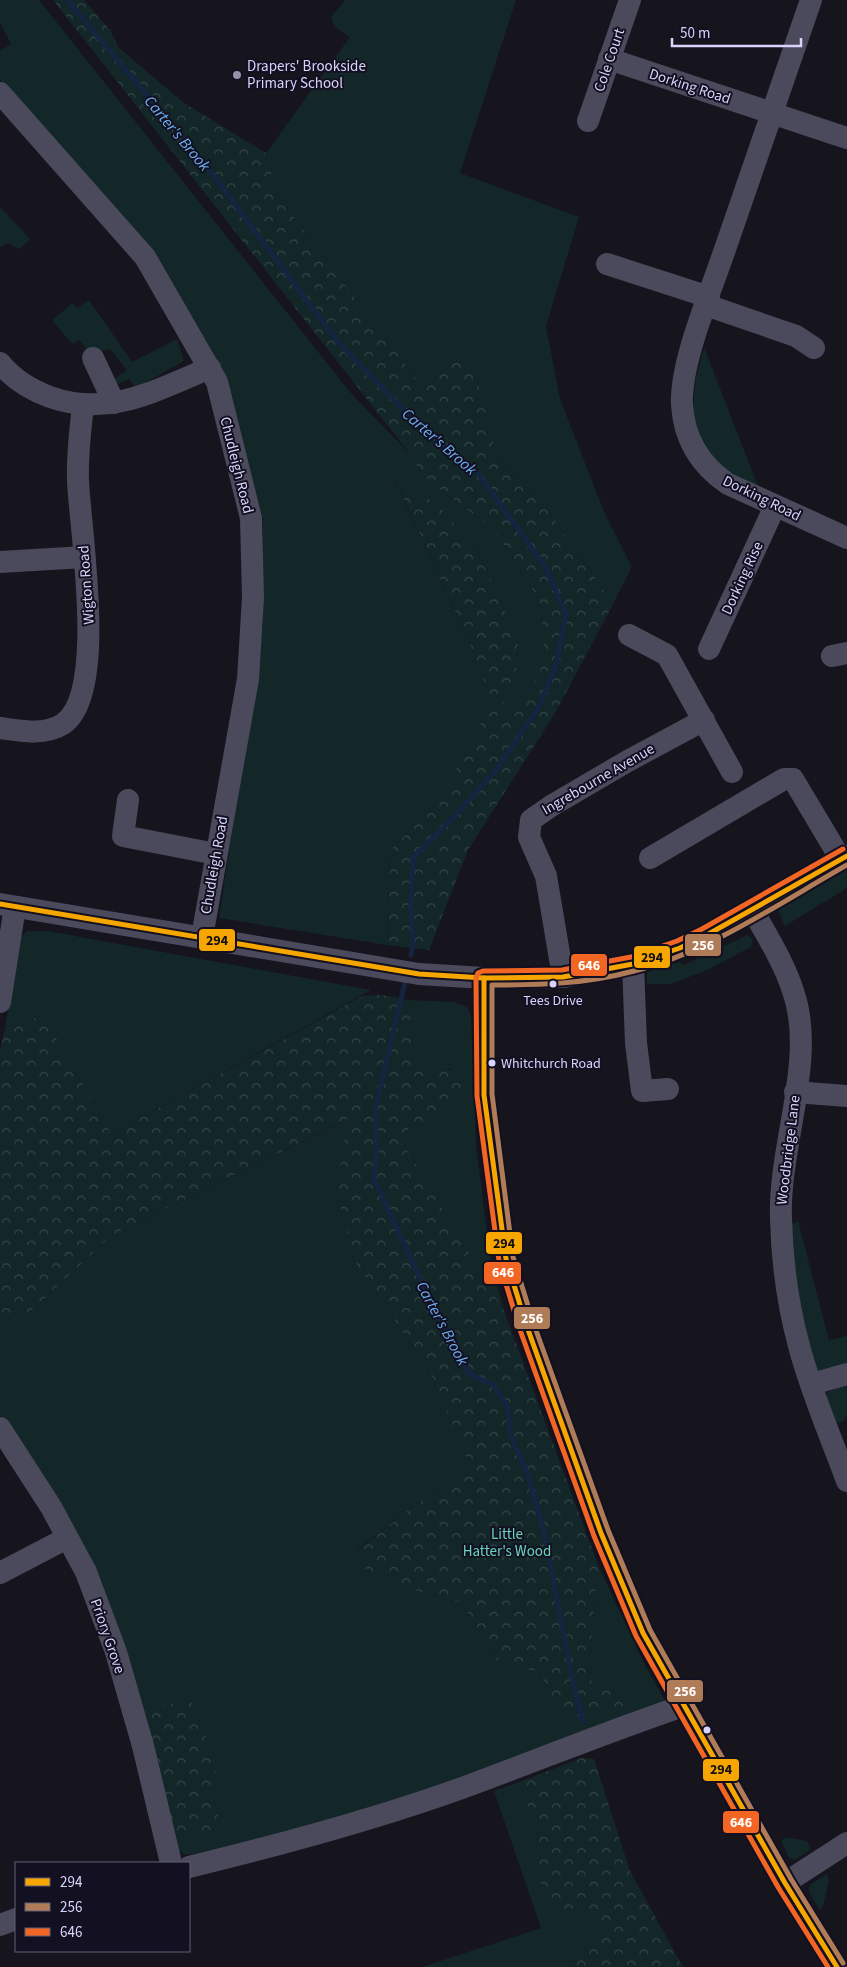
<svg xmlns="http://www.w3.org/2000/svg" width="847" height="1967" viewBox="0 0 847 1967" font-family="'Source Sans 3',sans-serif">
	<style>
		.grass { fill: #132728 }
		.forest { fill: url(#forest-crowns) }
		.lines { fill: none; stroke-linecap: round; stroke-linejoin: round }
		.stream { stroke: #142542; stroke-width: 5 }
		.minor { stroke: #4b4a5d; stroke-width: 22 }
		.bus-1-casing { stroke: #131021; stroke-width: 9 }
		.bus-2-casing { stroke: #131021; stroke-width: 9 }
		.bus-3-casing { stroke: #131021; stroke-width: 9 }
		.bus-1 { stroke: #f7a600; stroke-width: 5 }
		.bus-2 { stroke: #b07c57; stroke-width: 5 }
		.bus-3 { stroke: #f26522; stroke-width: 5 }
		.poi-dot { fill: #9591ad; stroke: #131021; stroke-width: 2 }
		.bus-dot { fill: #d9d4fb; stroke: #131021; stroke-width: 2 }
		.labels { text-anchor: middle; stroke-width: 4; stroke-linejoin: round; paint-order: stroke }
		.bus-label { font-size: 14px; fill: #d9d4fb; stroke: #131021 }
		.street-label { font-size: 15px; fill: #d9d4fb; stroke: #131021 }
		.poi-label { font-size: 15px; fill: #d9d4fb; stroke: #131021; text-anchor: start }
		.park-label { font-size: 15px; fill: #67d4bb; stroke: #131021 }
		.water-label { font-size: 16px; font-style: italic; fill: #6cb0f1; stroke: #131021 }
		.line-badge { stroke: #131021; stroke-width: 2 }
		.badge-label { font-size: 14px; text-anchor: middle; font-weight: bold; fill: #fff }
		.pale-badge-label { font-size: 14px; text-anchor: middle; font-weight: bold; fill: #111 }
	</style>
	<defs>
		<pattern id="forest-crowns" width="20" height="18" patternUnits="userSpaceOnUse" patternTransform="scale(1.25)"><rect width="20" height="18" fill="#132728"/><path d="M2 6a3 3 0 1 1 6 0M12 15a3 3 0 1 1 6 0" fill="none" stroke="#354548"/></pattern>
	</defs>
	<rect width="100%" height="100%" fill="#16141d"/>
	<!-- grass -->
	<g class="grass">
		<polygon points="0,0 39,0 350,392 410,454 422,475 495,531 540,601 545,660 520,709 484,741 516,677 518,640 476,548 436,503 395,480 478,662 491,704 442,796 390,851 387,945 219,918 263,624 263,519 224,378 0,79 0,51 11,44 0,23"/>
		<polygon points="345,0 516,0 460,173 579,217 546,326 560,399 605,514 632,567 613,604 548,510 495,454 491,427 479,387 476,368 455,361 424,389 277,195 266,153 350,37 335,27 331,17"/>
		<polygon points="0,207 30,239 19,249 7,243 0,247"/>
		<polygon points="89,300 132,362 177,339 184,361 136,388 129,379 117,384 113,380 127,370 110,349 90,353 79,340 72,344 52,320 73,303 77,308"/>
		<polygon points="704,347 759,489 718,467 695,431 693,412 695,383"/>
		<polygon points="847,867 847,888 785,926 776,906"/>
		<polygon points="27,931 48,931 371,990 111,1134 43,1015 5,1028 20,938"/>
		<polygon points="747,935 753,939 751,947 707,970 671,984 647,984 647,970 679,962 684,965"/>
		<polygon points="409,1000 454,1002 467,1007 471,1016 476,1143 489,1250 504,1311 404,1145 410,1124 451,1069 425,1069 414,1063"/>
		<polygon points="349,1119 336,1193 355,1262 428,1369 468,1461 459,1483 417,1503 357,1550 366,1570 406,1588 462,1603 498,1662 539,1672 558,1708 636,1703 588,1679 598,1565 644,1663 665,1701 448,1787 234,1848 186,1855 179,1851 173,1832 219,1818 212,1791 217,1764 191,1702 143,1709 54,1495 0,1415 0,1330 32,1310 112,1235"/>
		<polygon points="798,1221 829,1340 847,1336 847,1366 819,1374 810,1362 787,1226"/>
		<polygon points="847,1383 847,1414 844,1421 833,1424 825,1401 828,1392"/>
		<polygon points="519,1782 538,1834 535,1860 590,1912 604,1929 569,1967 422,1967 541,1928 494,1791"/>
		<polygon points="786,1837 807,1841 811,1849 795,1860 789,1858 781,1841"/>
		<polygon points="827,1874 829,1880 823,1907 819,1910 809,1891 810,1885"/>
	</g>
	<!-- forest -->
	<g class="forest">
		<polygon points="53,0 84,0 110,30 119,48 184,103 266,153 277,195 424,389 455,361 476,368 479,387 491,427 495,454 548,510 613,604 554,715 468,850 429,950 387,945 390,851 442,796 491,704 478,662 395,479 436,503 476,548 518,640 516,677 485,740 520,709 545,660 540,601 495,531 422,475 410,454"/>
		<path d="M381 995 409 1000 414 1063C432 1072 444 1065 463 1075 458 1114 444 1115 410 1124L404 1145 504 1311 598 1565 588 1679 637 1703 570 1718 558 1708 539 1672 498 1662 462 1603 406 1588 366 1570 357 1551 417 1503 459 1483 468 1461 428 1369 355 1262 336 1193 348 1119 112 1235 32 1310 0 1330V1050L5 1028 43 1015 111 1134 362 996Z"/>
		<polygon points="191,1701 217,1764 212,1791 219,1818 208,1839 173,1832 143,1709"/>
		<polygon points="582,1758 594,1759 630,1871 683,1967 569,1967 604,1929 590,1912 564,1919 540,1883 535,1860 538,1834 519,1782"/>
	</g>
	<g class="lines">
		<!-- stream -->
		<g class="stream">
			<polyline points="67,0 204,163 337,341 426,433 478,473 546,568 566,615 555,669 538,708 497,769 451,820 413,857 411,904 413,944 411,955"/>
			<polyline points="406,978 375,1110 377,1149 374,1179 432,1304 470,1374 493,1385 508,1407 509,1430 528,1476 543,1528 574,1687 583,1721"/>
		</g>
		<!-- minor -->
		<g class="minor">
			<path d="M811 0C782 85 753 170 723 255 709 296 680 363 682 405 684 438 700 465 728 484L847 538"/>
			<polyline points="609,59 847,138"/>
			<polyline points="0,93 145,257 217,382 251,518 253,598 248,679 202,937"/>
			<polyline points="588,121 630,0"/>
			<polyline points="607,264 709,297"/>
			<polyline points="706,305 796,336 814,348"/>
			<polyline points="93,358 114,403"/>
			<path d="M0 363C13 379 31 390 50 397 109 418 156 390 210 368"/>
			<polyline points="0,562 84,557"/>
			<polyline points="629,635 667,655 732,772"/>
			<polyline points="709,649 775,506"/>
			<polyline points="832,656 847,653"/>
			<path d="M0 728C20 731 44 736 63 724 108 694 80 530 78 481 77 456 80 431 83 406"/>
			<polyline points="128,800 123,836 216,854"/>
			<polyline points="650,858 784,779 793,779 840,858"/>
			<polyline points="0,904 419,974 484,978 563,977 633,964 680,948 705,936 847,856"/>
			<path d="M752 909C767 936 785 964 794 994 816 1060 778 1148 781 1219 782 1261 788 1305 799 1346 811 1392 831 1437 847 1481"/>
			<polyline points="633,964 636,1043 642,1091 668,1089"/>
			<polyline points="563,977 546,876 529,837 531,820 551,806 626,762 704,720"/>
			<polyline points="484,978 484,1095 506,1259 526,1324 601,1533 643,1633 785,1883 837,1967"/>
			<polyline points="0,1002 15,907"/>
			<polyline points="795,1092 847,1096"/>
			<polyline points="812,1384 847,1374"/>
			<polyline points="0,1428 51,1507 86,1572 116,1652 143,1746 171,1863"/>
			<polyline points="0,1573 67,1538"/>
			<path d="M189 1867C284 1844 381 1818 473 1784 543 1758 612 1730 683 1706"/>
			<polyline points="785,1883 847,1843"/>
			<polyline points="0,1925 16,1919"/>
		</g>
		<defs>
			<g id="bus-1">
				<polyline points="0,904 419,974 484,978 563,977 633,964 680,948 705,936 847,856"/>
				<polyline points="484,978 484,1095 506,1259 526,1324 601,1533 643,1633 785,1883 837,1967"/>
			</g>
			<path id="bus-2" d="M843 1963 791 1879 650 1630 608 1530 533 1322 513 1257 492 1094V985C542 985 585 984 634 971 705 954 783 901 847 865"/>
			<polyline id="bus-3" points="828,1967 778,1887 636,1636 594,1536 519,1327 499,1261 477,1096 476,978 478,973 483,971 562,970 631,957 677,941 702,929 843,849"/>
		</defs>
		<!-- bus-1 casing -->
		<use href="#bus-1" class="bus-1-casing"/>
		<!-- bus-2 casing -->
		<use href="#bus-2" class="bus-2-casing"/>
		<!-- bus-3 casing -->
		<use href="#bus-3" class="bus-3-casing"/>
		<!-- bus-1 -->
		<use href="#bus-1" class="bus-1"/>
		<!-- bus-2 -->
		<use href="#bus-2" class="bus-2"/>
		<!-- bus-3 -->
		<use href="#bus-3" class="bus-3"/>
	</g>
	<!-- markers -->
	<circle class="poi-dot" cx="237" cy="75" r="5"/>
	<g class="bus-dot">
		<circle cx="553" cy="984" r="4.5"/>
		<circle cx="492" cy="1063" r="4.5"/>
		<circle cx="707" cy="1730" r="4.5"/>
	</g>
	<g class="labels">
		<!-- bus labels -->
		<g class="bus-label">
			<text x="553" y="1005">Tees Drive</text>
			<text x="501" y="1068" text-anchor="start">Whitchurch Road</text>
		</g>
		<!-- street labels -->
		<g class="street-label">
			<text transform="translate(609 60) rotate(-71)" y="5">Cole Court</text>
			<text transform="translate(690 86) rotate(18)" y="5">Dorking Road</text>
			<text transform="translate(237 465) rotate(76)" y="5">Chudleigh Road</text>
			<text transform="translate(762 498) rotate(26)" y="5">Dorking Road</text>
			<text transform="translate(742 578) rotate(-65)" y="5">Dorking Rise</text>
			<text transform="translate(86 585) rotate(-94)" y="5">Wigton Road</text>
			<text transform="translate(598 779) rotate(-30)" y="5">Ingrebourne Avenue</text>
			<text transform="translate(214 865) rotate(-80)" y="5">Chudleigh Road</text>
			<text transform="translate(788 1150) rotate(-83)" y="5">Woodbridge Lane</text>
			<text transform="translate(108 1636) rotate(71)" y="5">Priory Grove</text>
		</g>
		<!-- poi labels -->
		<g class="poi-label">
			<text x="247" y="71">Drapers' Brookside<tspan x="247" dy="17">Primary School</tspan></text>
		</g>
		<!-- park labels -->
		<g class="park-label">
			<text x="507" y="1539">Little<tspan x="507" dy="17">Hatter's Wood</tspan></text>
		</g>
		<!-- water labels -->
		<g class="water-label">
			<text transform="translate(178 133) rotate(50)" y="6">Carter's Brook</text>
			<text transform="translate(440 441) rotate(41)" y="6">Carter's Brook</text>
			<text transform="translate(443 1323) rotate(62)" y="6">Carter's Brook</text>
		</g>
	</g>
	<g class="line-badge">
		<rect x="198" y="928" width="38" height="24" rx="5" fill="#f7a600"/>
		<rect x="684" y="933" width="38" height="24" rx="5" fill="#b07c57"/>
		<rect x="633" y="945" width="38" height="24" rx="5" fill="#f7a600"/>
		<rect x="570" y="953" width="38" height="24" rx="5" fill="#f26522"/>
		<rect x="485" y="1231" width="38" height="24" rx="5" fill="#f7a600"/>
		<rect x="483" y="1261" width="39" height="24" rx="5" fill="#f26522"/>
		<rect x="513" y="1306" width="38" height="24" rx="5" fill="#b07c57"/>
		<rect x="666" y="1679" width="38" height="24" rx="5" fill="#b07c57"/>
		<rect x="702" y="1758" width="38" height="24" rx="5" fill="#f7a600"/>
		<rect x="722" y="1810" width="38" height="24" rx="5" fill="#f26522"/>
	</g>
	<g class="badge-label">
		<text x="703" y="950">256</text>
		<text x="589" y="970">646</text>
		<text x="503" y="1277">646</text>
		<text x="532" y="1323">256</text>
		<text x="685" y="1696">256</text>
		<text x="741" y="1827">646</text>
	</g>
	<g class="pale-badge-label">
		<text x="217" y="945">294</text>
		<text x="652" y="962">294</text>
		<text x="504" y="1248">294</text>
		<text x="721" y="1774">294</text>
	</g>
	<!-- legend -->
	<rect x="15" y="1862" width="175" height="90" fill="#131021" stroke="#625e78"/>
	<rect x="25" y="1878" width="25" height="8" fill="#f7a600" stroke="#625e78"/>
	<text x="60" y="1887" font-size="15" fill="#d9d4fb">294</text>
	<rect x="25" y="1903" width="25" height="8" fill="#b07c57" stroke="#625e78"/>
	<text x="60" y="1912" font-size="15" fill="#d9d4fb">256</text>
	<rect x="25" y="1928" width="25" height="8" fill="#f26522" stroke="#625e78"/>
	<text x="60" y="1937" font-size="15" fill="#d9d4fb">646</text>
	<!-- scale -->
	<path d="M672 38v8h129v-8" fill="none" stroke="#d9d4fb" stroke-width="2.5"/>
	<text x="680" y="38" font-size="15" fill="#d9d4fb" stroke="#131021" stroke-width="4" paint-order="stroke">50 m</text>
</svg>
